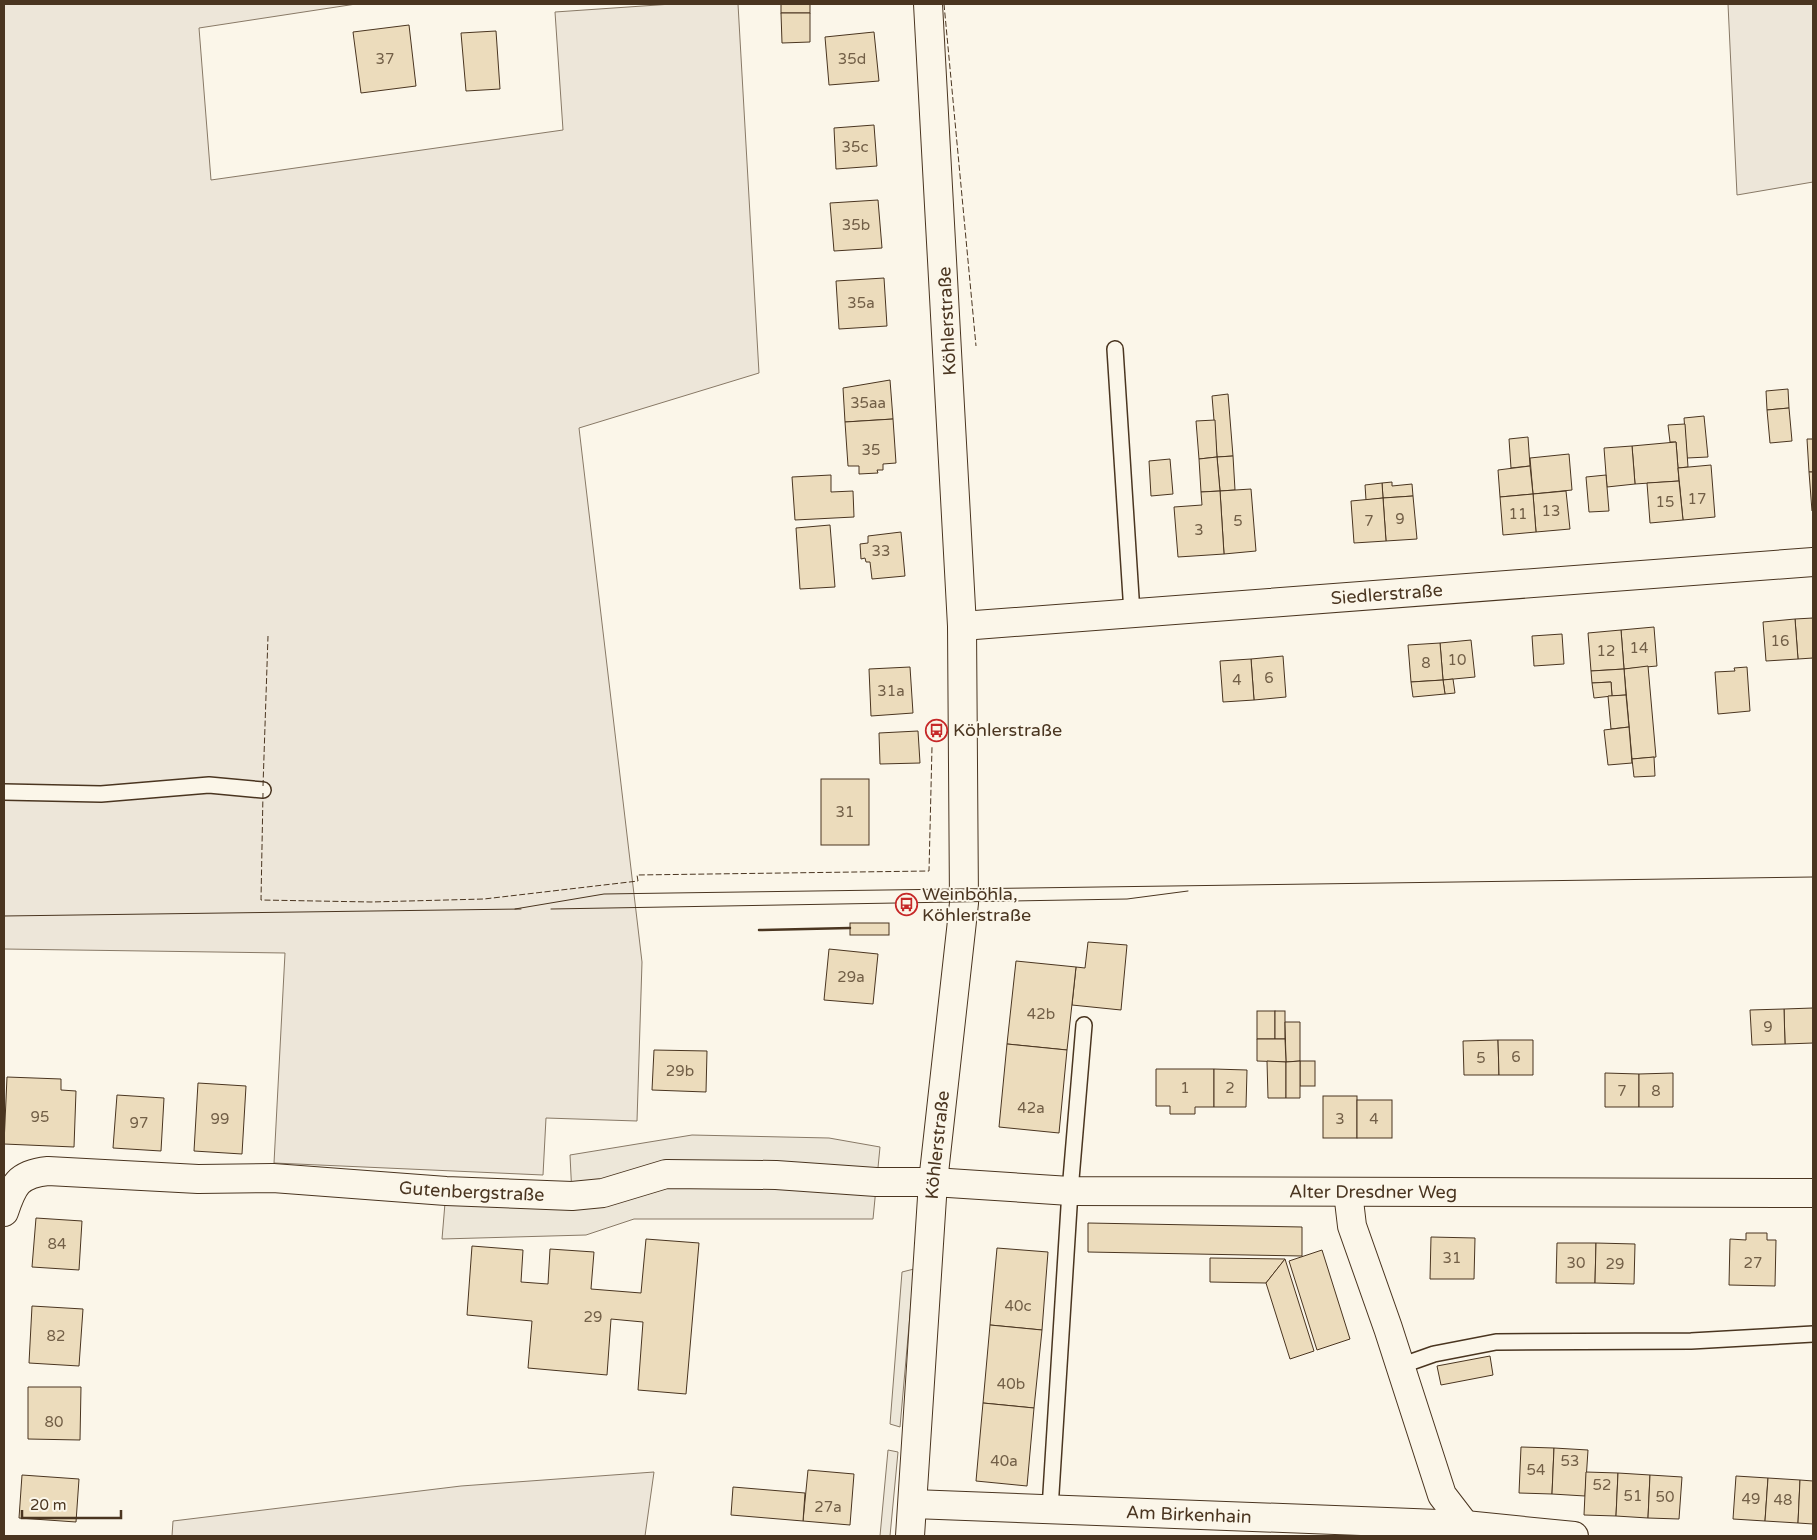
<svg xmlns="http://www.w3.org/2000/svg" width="1817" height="1540" viewBox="0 0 1817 1540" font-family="'Varela Round',sans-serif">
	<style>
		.green { fill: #ede6d9; stroke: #887966 }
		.parking { fill: #ede7d9; stroke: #887966 }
		.building { fill: #ecdcbc; stroke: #4a3520 }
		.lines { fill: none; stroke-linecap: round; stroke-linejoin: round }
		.service-casing { stroke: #4a3520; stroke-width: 18 }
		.minor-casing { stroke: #4a3520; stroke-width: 30 }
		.tertiary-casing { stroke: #4a3520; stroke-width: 30 }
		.service { stroke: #fbf6e9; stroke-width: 15 }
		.minor { stroke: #fbf6e9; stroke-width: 28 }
		.tertiary { stroke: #fbf6e9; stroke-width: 28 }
		.tram { stroke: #4a3520; stroke-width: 1 }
		.fence { stroke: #4a3520; stroke-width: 1; stroke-dasharray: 6 2.5; stroke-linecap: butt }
		.wall { stroke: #4a3520; stroke-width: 2.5 }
		.labels { text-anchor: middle; stroke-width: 4; stroke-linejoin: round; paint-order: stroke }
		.number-label { font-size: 15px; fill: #725f47 }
		.street-label { font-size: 18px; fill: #4a3520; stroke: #fbf6e9 }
		.poi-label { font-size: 18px; fill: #4a3520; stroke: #fbf6e9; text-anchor: start }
	</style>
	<rect width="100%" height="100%" fill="#fbf6e9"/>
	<!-- green -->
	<g class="green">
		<polygon points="4,4 356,4 199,28 211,180 563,130 555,12 672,4 738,4 759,373 579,428 642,962 637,1121 546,1118 543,1175 274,1163 285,953 4,949"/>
		<polygon points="1728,4 1813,4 1813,182 1737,195"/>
		<polygon points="654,1472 645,1536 172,1536 173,1521 461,1486"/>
	</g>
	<!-- parking -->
	<g class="parking">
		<polygon points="692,1135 829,1138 880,1147 873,1219 634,1219 586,1235 442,1239 446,1191 572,1196 570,1155"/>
		<polygon points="914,1269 900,1427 890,1424 902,1272"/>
		<polygon points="888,1450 898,1452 890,1536 880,1536"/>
	</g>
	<!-- building -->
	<g class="building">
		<rect x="781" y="4" width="29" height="9"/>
		<polygon points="781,13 810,13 810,42 782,43"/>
		<polygon points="409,25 416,86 361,93 353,32"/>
		<polygon points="496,31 500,89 466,91 461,33"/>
		<polygon points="874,32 879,81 829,85 825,37"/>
		<polygon points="874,125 877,166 836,169 834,128"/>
		<polygon points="878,200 882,248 834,251 830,203"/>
		<polygon points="884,278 887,326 839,329 836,281"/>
		<polygon points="890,380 893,419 845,422 843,388"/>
		<polygon points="1788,389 1789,408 1767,410 1766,391"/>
		<polygon points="1228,394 1233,456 1217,457 1212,396"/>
		<polygon points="1789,408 1792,441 1770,443 1767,410"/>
		<polygon points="1704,416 1708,457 1687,458 1684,418"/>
		<polygon points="893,419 896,463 883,464 883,470 877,470 878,473 859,474 859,466 848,466 845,422"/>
		<polygon points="1215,420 1217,457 1199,459 1196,421"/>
		<polygon points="1685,424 1688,467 1678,468 1676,442 1670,442 1668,425"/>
		<polygon points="1528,437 1530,466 1511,468 1509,439"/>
		<polygon points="1807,439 1813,439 1813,472 1809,472"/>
		<polygon points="1676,442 1679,481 1635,484 1632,446"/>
		<polygon points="1632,446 1635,484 1607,487 1604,448"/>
		<polygon points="1569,454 1572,490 1533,494 1530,458"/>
		<polygon points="1233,456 1235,490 1220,491 1217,457"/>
		<polygon points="1217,457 1220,491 1201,492 1199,459"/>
		<polygon points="1170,459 1173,494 1151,496 1149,461"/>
		<polygon points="1711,465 1715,517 1683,520 1678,468"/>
		<polygon points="1530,466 1533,494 1500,497 1498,470"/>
		<polygon points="1809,472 1813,472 1813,511 1812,511"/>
		<polygon points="831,475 831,492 853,491 854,517 795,520 792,477"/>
		<polygon points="1606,475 1609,511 1589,512 1586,477"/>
		<polygon points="1679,481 1683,520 1650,523 1647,483"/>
		<polygon points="1392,482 1392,486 1412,484 1413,496 1383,498 1382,483"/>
		<polygon points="1382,483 1383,498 1366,500 1365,485"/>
		<polygon points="1251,489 1256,551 1224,554 1220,491"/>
		<polygon points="1220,491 1224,554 1178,557 1174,507 1202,505 1201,492"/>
		<polygon points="1566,491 1570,529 1536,532 1533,494"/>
		<polygon points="1533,494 1536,532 1503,535 1500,497"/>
		<polygon points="1413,496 1417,539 1386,541 1383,498"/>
		<polygon points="1383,498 1386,541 1354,543 1351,501"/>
		<polygon points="830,525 835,587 800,589 796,528"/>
		<polygon points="901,532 905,576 872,579 870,562 866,562 865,558 861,559 860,544 868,543 868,536"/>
		<polygon points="1813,618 1813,658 1798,659 1795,619"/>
		<polygon points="1795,619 1798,659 1766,661 1763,622"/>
		<polygon points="1654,627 1657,666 1624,669 1621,630"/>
		<polygon points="1621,630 1624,669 1591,671 1588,633"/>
		<polygon points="1562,634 1564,664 1534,666 1532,636"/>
		<polygon points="1471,640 1475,677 1443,680 1440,643"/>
		<polygon points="1440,643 1443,680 1411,682 1408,645"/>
		<polygon points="1283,656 1286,697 1254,700 1251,659"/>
		<polygon points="1251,659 1254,700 1223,702 1220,661"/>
		<polygon points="1648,666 1656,757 1632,759 1624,669"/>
		<polygon points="910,667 913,713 871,716 869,669"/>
		<polygon points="1747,667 1750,711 1718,714 1715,672 1735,671 1734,668"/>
		<polygon points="1624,669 1626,695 1612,696 1611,682 1592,683 1591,671"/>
		<polygon points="1453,679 1455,693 1445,694 1443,680"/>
		<polygon points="1443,680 1445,694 1413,697 1411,682"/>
		<polygon points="1611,682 1612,696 1594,698 1592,683"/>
		<polygon points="1626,695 1629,727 1611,729 1608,696"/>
		<polygon points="1629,727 1632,763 1608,765 1604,730"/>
		<polygon points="918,731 920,763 880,764 879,733"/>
		<polygon points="1654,757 1655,776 1634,777 1632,759"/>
		<rect x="821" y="779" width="48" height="66"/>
		<rect x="850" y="923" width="39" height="12"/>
		<polygon points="1088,942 1127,945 1121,1010 1072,1005 1076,967 1085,968"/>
		<polygon points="829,949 878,954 873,1004 824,1000"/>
		<polygon points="1016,961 1076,967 1067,1050 1007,1044"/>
		<polygon points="1813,1008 1813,1043 1785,1044 1784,1009"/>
		<polygon points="1784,1009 1785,1044 1752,1045 1750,1010"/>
		<rect x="1257" y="1011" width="18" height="28"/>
		<rect x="1275" y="1011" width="10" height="28"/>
		<polygon points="1285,1022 1300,1022 1300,1061 1286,1062"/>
		<polygon points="1257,1039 1285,1039 1286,1062 1257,1061"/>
		<polygon points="1498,1040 1499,1075 1464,1075 1463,1041"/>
		<polygon points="1498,1040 1533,1040 1533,1075 1499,1075"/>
		<polygon points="1007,1044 1067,1050 1059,1133 999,1127"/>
		<polygon points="654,1050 707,1051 706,1092 652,1090"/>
		<polygon points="1267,1061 1286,1062 1286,1098 1268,1098"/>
		<rect x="1300" y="1061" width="15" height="25"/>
		<polygon points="1300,1061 1300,1098 1286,1098 1286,1062"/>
		<polygon points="1156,1069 1214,1069 1214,1107 1195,1107 1195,1114 1170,1114 1170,1106 1156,1106"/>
		<polygon points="1214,1069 1247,1070 1246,1107 1214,1107"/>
		<polygon points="1605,1073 1639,1074 1639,1107 1605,1107"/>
		<polygon points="1673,1073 1673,1107 1639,1107 1639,1074"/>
		<polygon points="7,1077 61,1079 61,1090 76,1091 74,1147 4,1144"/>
		<polygon points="198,1083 246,1086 242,1154 194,1151"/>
		<polygon points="117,1095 164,1098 161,1151 113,1148"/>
		<rect x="1323" y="1096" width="34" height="42"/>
		<rect x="1357" y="1100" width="35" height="38"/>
		<polygon points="36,1218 82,1221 79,1270 32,1267"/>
		<polygon points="1088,1223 1302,1227 1302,1256 1088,1252"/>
		<polygon points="1746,1233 1767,1233 1767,1240 1776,1240 1775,1286 1729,1285 1730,1239 1746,1240"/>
		<polygon points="1431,1237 1475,1238 1474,1279 1430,1279"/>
		<polygon points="646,1239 699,1243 686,1394 638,1390 643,1322 611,1319 607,1375 528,1368 532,1321 467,1315 472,1246 523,1250 521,1282 548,1284 550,1249 594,1252 591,1289 641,1293"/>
		<polygon points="1557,1243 1596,1243 1595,1283 1556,1283"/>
		<polygon points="1596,1243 1635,1244 1634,1284 1595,1283"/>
		<polygon points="997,1248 1048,1252 1042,1330 990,1325"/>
		<polygon points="1322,1250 1350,1339 1317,1350 1289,1261"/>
		<polygon points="1210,1258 1285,1259 1266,1283 1210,1282"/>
		<polygon points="1285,1259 1314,1351 1290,1359 1266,1283"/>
		<polygon points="32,1306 83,1309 79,1366 29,1363"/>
		<polygon points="990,1325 1042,1330 1034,1408 983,1403"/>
		<polygon points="1490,1356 1493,1375 1441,1385 1437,1366"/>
		<polygon points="28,1387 81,1387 80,1440 28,1439"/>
		<polygon points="983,1403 1034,1408 1027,1486 976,1481"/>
		<polygon points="1521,1447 1554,1448 1552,1494 1519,1493"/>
		<polygon points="1554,1448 1588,1450 1585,1496 1552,1494"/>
		<polygon points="808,1470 854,1474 850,1525 803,1521"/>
		<polygon points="1586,1472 1618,1473 1616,1516 1584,1515"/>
		<polygon points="1618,1473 1650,1475 1648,1518 1616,1516"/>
		<polygon points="22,1475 79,1479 76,1522 19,1518"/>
		<polygon points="1650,1475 1682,1477 1679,1519 1648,1518"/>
		<polygon points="1736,1476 1768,1478 1765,1521 1733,1519"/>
		<polygon points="1768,1478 1800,1480 1798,1523 1765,1521"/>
		<polygon points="1800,1480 1813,1481 1813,1524 1798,1523"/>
		<polygon points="733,1487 805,1493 803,1521 731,1515"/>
	</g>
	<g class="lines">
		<defs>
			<g id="service">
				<polyline points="1115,349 1132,613"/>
				<polyline points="4,792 101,794 209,785 263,790"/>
				<polyline points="1400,1366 1434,1354 1496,1342 1691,1341 1813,1334"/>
				<polyline points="1050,1509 1070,1191 1084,1025"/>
			</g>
			<g id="minor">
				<path id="s1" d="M962 626 1813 562"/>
				<polyline points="1348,1192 1352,1226 1388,1328 1442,1495 1465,1525"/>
				<path id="s2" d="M4 1212C13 1185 18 1174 48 1171L198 1179 273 1178 446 1191 572 1196 603 1193 666 1174 776 1175 876 1182H933L1070 1191 1813 1193"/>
				<path id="s3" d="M913 1504 1465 1525 1574 1536"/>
			</g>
			<g id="tertiary">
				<path id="s4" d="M910 1536 933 1182 964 903 962 626 928 4"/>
			</g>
		</defs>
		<!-- service casing -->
		<use href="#service" class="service-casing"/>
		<!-- minor casing -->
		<use href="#minor" class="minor-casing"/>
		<!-- tertiary casing -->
		<use href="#tertiary" class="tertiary-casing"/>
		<!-- service -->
		<use href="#service" class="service"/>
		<!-- minor -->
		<use href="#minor" class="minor"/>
		<!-- tertiary -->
		<use href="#tertiary" class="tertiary"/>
		<!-- tram -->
		<g class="tram">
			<polyline points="515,909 604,894 671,893 1813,877"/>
			<polyline points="551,909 1127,899 1188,891"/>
			<polyline points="4,916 521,909"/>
		</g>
		<!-- fence -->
		<g class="fence">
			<polyline points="944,4 976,346"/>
			<polyline points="263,786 268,636"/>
			<polyline points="263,793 261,900 371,902 484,899 638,881 637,875 929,871 932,747"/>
		</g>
		<!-- wall -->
		<polyline class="wall" points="759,930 850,928"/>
	</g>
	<!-- icons -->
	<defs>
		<symbol id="bus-ring" viewBox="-11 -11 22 22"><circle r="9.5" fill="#fbf6e9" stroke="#c62828" stroke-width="1.5"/><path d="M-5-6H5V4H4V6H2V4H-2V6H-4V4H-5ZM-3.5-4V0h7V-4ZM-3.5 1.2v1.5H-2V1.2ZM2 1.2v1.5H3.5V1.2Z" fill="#c62828"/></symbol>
	</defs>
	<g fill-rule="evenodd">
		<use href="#bus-ring" x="924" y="718" width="25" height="25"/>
		<use href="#bus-ring" x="894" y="892" width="25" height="25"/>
	</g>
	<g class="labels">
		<!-- number labels -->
		<g class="number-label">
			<text x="385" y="64">37</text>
			<text x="852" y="64">35d</text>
			<text x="855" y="152">35c</text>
			<text x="856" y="230">35b</text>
			<text x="861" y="308">35a</text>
			<text x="868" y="408">35aa</text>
			<text x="871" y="455">35</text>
			<text x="1697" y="504">17</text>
			<text x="1665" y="507">15</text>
			<text x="1551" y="516">13</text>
			<text x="1518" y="519">11</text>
			<text x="1400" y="524">9</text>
			<text x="1238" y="526">5</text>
			<text x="1369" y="526">7</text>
			<text x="1199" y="535">3</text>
			<text x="881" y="556">33</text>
			<text x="1780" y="646">16</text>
			<text x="1639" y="653">14</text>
			<text x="1606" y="656">12</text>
			<text x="1457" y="665">10</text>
			<text x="1426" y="668">8</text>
			<text x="1269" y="683">6</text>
			<text x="1237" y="685">4</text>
			<text x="891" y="696">31a</text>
			<text x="845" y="817">31</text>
			<text x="851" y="982">29a</text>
			<text x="1041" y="1019">42b</text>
			<text x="1768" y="1032">9</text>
			<text x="1516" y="1062">6</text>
			<text x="1481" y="1063">5</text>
			<text x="680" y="1076">29b</text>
			<text x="1185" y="1093">1</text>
			<text x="1230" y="1093">2</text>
			<text x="1622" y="1096">7</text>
			<text x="1656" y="1096">8</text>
			<text x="1031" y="1113">42a</text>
			<text x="40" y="1122">95</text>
			<text x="220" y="1124">99</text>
			<text x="1340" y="1124">3</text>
			<text x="1374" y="1124">4</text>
			<text x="139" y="1128">97</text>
			<text x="57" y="1249">84</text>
			<text x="1452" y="1263">31</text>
			<text x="1576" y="1268">30</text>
			<text x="1753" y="1268">27</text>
			<text x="1615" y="1269">29</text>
			<text x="1018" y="1311">40c</text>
			<text x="593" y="1322">29</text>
			<text x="56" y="1341">82</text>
			<text x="1011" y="1389">40b</text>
			<text x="54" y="1427">80</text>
			<text x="1004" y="1466">40a</text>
			<text x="1570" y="1466">53</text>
			<text x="1536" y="1475">54</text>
			<text x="1602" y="1490">52</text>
			<text x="1633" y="1501">51</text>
			<text x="1665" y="1502">50</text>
			<text x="1751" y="1504">49</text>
			<text x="1783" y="1505">48</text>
			<text x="828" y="1512">27a</text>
		</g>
		<!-- street labels -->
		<g class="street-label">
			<text transform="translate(947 321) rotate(-93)" y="6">Köhlerstraße</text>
			<text dy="6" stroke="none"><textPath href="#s1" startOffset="426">Siedlerstraße</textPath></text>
			<text dy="6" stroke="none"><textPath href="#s4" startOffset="392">Köhlerstraße</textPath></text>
			<text dy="6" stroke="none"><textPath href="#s2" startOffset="490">Gutenbergstraße</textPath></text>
			<text dy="6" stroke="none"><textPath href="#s2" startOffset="1395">Alter Dresdner Weg</textPath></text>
			<text dy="6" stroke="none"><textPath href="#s3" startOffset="276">Am Birkenhain</textPath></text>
		</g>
		<!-- poi labels -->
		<g class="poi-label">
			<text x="953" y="736">Köhlerstraße</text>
			<text x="922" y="900">Weinböhla,<tspan x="922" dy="21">Köhlerstraße</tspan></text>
		</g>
	</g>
	<!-- border -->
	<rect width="1817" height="1540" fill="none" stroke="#4a3520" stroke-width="10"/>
	<!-- scale -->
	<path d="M22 1510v8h99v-8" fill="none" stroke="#4a3520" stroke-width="2.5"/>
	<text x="30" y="1510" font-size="15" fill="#4a3520" stroke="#fbf6e9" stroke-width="4" paint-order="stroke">20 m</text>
</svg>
